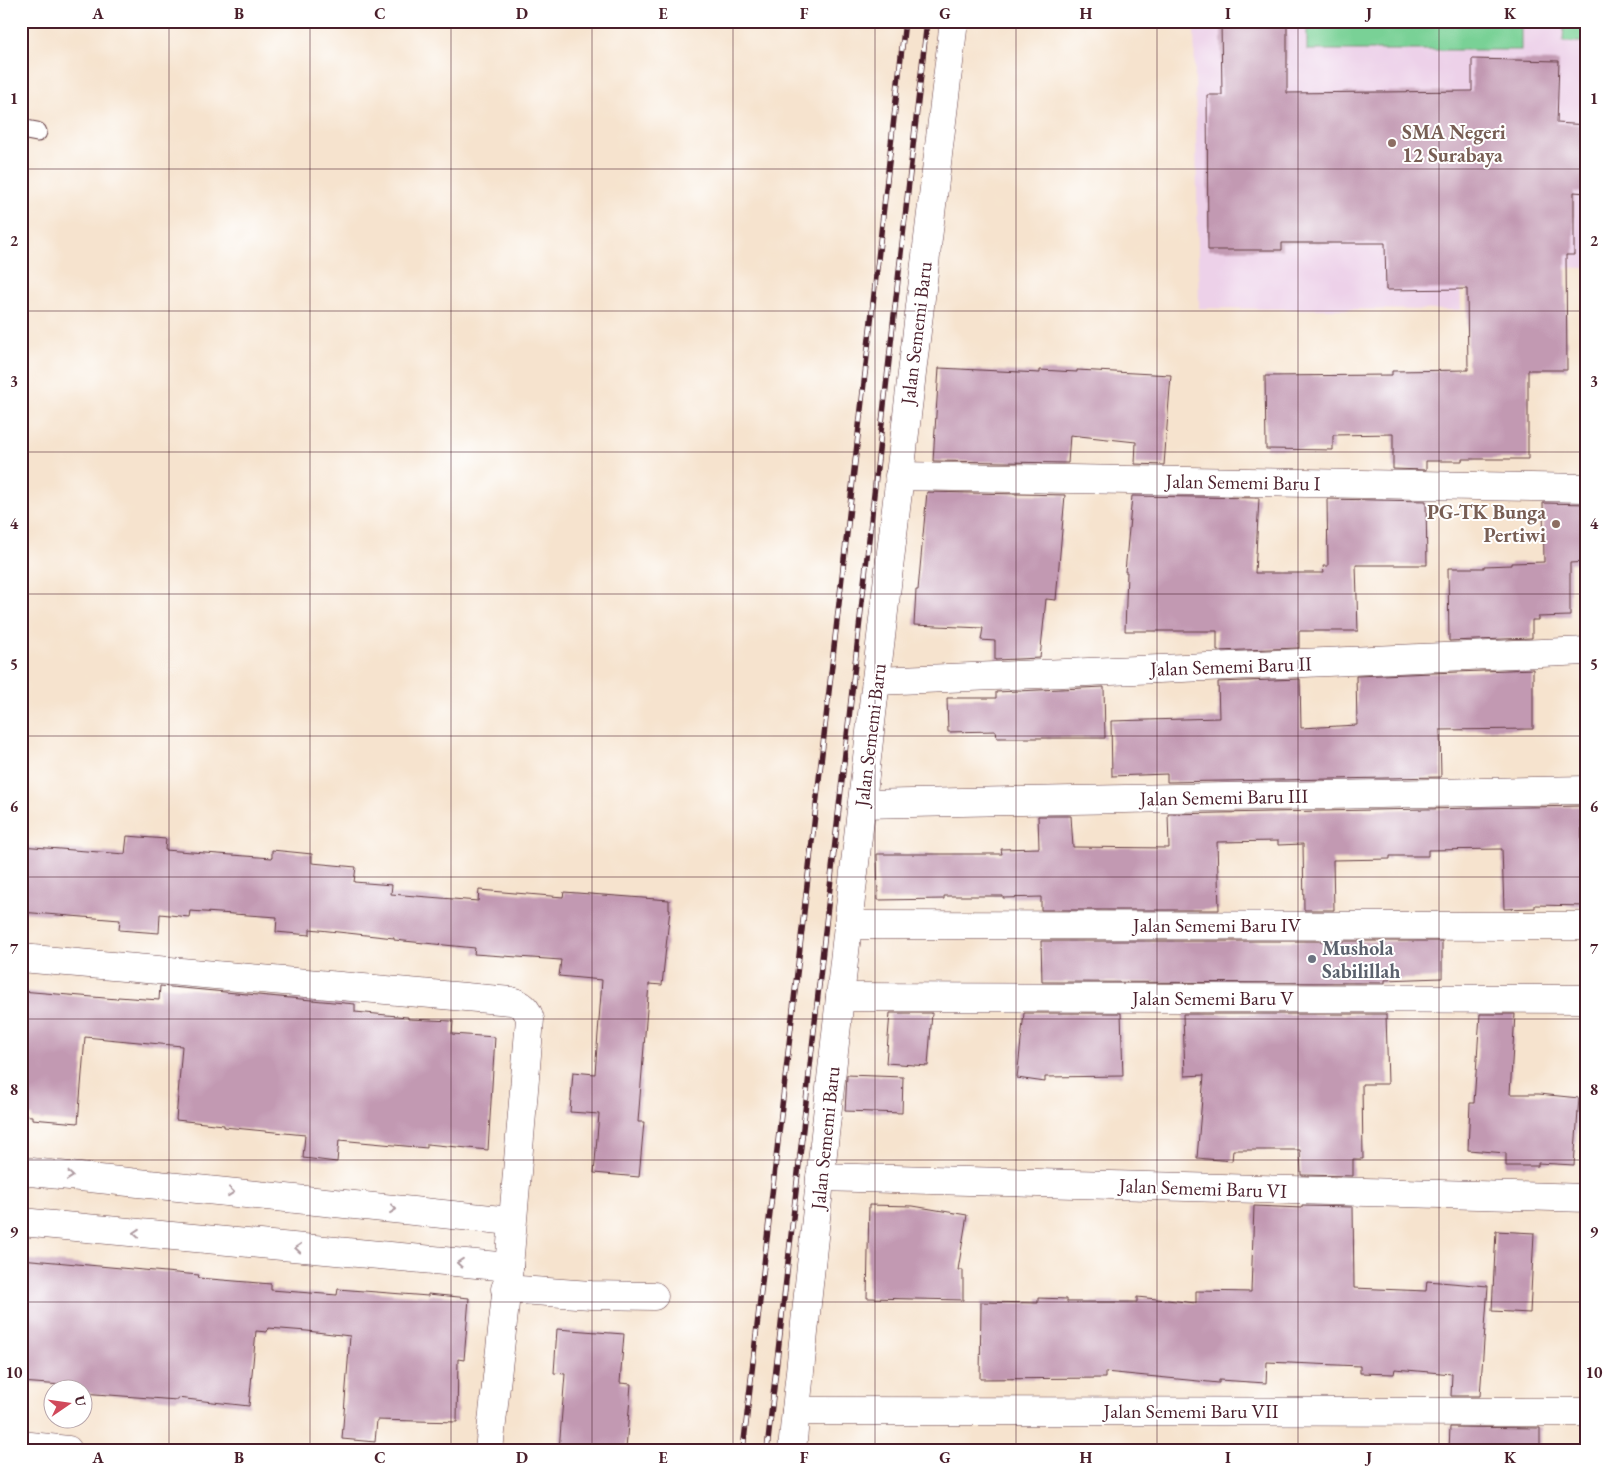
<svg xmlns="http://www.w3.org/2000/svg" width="1608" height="1471" viewBox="0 0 1608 1471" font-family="'EB Garamond',serif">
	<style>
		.built { fill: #edd1e9 }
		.green { fill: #79d196; stroke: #627860 }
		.building { fill: #c299b2 }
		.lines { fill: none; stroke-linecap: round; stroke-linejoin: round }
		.service-casing { stroke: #643c43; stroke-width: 21 }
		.minor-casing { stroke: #643c43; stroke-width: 29 }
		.service { stroke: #fff; stroke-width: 19 }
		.minor { stroke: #fff; stroke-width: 28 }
		.rail-casing { stroke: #4a1f2b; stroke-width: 5.5 }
		.rail { stroke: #fff; stroke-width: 4; stroke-dasharray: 11; stroke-linecap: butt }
		.oneway { stroke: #ae9aa0 }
		.grid { fill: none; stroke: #4a1f2b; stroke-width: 1; stroke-opacity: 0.55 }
		.education-dot { fill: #8d6e63; stroke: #fff; stroke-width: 2 }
		.worship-dot { fill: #6b7280; stroke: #fff; stroke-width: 2 }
		.labels { text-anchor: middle; stroke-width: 4; stroke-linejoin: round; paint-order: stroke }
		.education-label { font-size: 20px; font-weight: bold; fill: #785e54; stroke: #fff; text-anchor: start }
		.street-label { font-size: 20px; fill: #4a1f2b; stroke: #fff }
		.worship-label { font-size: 20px; font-weight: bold; fill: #5b616d; stroke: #fff; text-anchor: start }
		.neatline { fill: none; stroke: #4a1f2b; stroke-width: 2 }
		.grid-label { font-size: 16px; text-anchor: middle; font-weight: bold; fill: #4a1f2b }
	</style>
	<rect width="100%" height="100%" fill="#fff"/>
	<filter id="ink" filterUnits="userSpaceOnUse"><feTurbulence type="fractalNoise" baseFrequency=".02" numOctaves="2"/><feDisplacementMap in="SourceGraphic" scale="10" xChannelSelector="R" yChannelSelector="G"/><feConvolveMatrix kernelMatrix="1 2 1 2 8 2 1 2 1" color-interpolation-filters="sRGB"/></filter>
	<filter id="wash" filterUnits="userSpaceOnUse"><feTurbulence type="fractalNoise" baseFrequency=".0096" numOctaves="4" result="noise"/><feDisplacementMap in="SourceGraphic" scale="20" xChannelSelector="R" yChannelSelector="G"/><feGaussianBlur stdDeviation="1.12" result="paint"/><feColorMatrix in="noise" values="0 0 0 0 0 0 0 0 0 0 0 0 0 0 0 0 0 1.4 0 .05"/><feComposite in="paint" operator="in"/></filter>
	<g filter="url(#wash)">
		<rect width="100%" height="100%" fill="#f6e3ce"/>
		<!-- built -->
		<polygon class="built" points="1194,21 1587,21 1587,268 1460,265 1461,310 1199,308"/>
		<!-- green -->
		<g class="green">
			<rect x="1307" y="21" width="214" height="29"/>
			<polygon points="1564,21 1587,21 1587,42 1563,42"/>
		</g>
		<g id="blocks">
			<!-- building -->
			<g class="building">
				<polygon points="1221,21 1287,21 1287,93 1472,91 1472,59 1559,61 1557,123 1587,125 1587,193 1574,192 1574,255 1566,255 1567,370 1528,370 1528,459 1462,459 1462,461 1426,461 1426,470 1393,469 1393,434 1333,435 1333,450 1266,449 1265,376 1392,375 1392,371 1468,370 1467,289 1386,290 1385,243 1282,243 1282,250 1208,250 1207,95 1222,95"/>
				<polygon points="939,368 1040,373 1040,370 1077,372 1077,370 1171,375 1164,465 1135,464 1136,442 1070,435 1068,463 933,461"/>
				<polygon points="927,492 1065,495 1056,600 1046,599 1040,658 995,660 995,641 981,640 983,628 914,625 916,590 918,590"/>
				<polygon points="1132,496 1259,498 1255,573 1324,573 1323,566 1328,566 1327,499 1426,501 1427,565 1356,565 1358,631 1299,631 1299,648 1217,651 1217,631 1125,631 1127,572 1125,572"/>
				<polygon points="1543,503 1587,504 1587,562 1570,563 1570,616 1538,617 1538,620 1532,620 1532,638 1449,641 1448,568 1484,568 1484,566 1511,565 1511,563 1544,562"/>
				<polygon points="1533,669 1533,729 1440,730 1441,777 1167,782 1167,774 1112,776 1111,721 1219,718 1218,682 1300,679 1301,728 1357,725 1356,676"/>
				<polygon points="1104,687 1105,738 997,738 996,731 948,732 947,698 996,698 996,692"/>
				<polygon points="1581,806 1582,850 1587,850 1587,906 1535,905 1535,908 1504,909 1502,849 1428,850 1428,856 1390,856 1390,859 1333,860 1334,910 1304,910 1303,844 1278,845 1278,841 1217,842 1219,910 1041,910 1041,897 1003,898 1003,896 944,896 944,899 878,900 877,854 1002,854 1001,849 1039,848 1038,816 1071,816 1073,847 1169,848 1168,814"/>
				<polygon points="127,836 166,839 165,850 272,858 272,850 312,854 312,863 356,867 354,882 392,885 391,894 478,901 479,890 563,897 564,892 669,900 669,909 670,909 662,985 649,984 638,1122 644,1122 639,1177 594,1173 599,1114 570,1112 573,1072 595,1074 602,980 559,976 561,960 474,954 475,948 394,940 394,938 310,929 310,935 276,932 277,917 190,911 189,917 160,914 159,933 119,930 120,920 21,912 21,846 125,854"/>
				<polygon points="1041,941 1442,941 1442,978 1385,980 1385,983 1042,982"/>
				<polygon points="160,986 355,1004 355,1012 408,1017 408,1019 453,1021 452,1034 495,1037 488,1150 427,1144 427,1148 339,1140 337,1162 303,1158 305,1135 224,1127 224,1125 176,1120 182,1046 85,1037 78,1123 32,1119 32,1116 21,1115 21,991 117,999 118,997 159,1000"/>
				<polygon points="890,1013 932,1013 928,1066 886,1063"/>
				<polygon points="1024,1013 1121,1013 1123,1076 1045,1077 1045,1082 1017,1078"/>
				<polygon points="1183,1014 1386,1014 1388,1084 1362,1084 1363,1159 1353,1159 1353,1176 1301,1175 1300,1150 1233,1150 1232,1161 1197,1158 1204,1075 1185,1076"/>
				<polygon points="1480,1014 1515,1014 1510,1094 1539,1094 1579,1098 1574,1165 1538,1163 1538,1166 1506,1166 1506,1153 1468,1150 1470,1103 1474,1103"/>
				<polygon points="847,1075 903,1077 902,1113 845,1111"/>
				<polygon points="869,1205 913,1206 967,1215 958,1270 963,1270 963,1300 867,1298"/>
				<polygon points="1254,1206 1302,1208 1302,1206 1353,1207 1354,1288 1426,1291 1427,1281 1488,1286 1480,1396 1451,1396 1452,1374 1395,1369 1394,1374 1360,1373 1360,1366 1267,1362 1266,1383 1219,1380 1219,1383 1105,1372 1105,1378 980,1379 981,1302 1038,1303 1038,1298 1067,1299 1067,1302 1137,1302 1137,1297 1196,1303 1196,1291 1251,1292"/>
				<polygon points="1496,1231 1534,1233 1530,1313 1492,1311"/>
				<polygon points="21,1259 199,1275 198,1278 271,1284 271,1290 337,1295 338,1289 428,1296 428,1294 469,1298 464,1360 458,1359 457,1422 377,1420 375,1442 342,1439 350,1336 307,1331 268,1328 267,1332 256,1331 249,1406 177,1398 177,1400 82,1393 82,1388 75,1388 76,1386 21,1382"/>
				<polygon points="557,1329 624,1334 620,1383 631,1384 626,1450 559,1450 565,1374 554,1373"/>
				<polygon points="1450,1427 1540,1428 1540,1450 1449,1450"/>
			</g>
		</g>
	</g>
	<g filter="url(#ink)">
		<use href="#blocks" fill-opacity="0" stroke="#643c43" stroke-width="1"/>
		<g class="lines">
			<defs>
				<polyline id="service" points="21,129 37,132"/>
				<g id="minor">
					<polyline points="899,476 1587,488"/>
					<polyline points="876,681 1587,651"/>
					<polyline points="862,804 1587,790"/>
					<polyline points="848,925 1587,926"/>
					<path d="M21 958 511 1001C522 1004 527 1008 530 1019L509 1267 489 1450"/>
					<polyline points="840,997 1587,999"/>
					<polyline points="21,1171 511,1221"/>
					<polyline points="820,1177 1587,1198"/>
					<polyline points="21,1222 509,1267"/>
					<polyline points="505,1289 591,1295 654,1296"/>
					<polyline points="796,1411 1587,1412"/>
					<polyline points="21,1445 68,1450"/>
					<path d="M792 1450C840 973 897 497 954 21"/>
				</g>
			</defs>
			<!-- service casing -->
			<use href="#service" class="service-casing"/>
			<!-- minor casing -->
			<use href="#minor" class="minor-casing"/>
			<!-- service -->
			<use href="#service" class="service"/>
			<!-- minor -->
			<use href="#minor" class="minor"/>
			<defs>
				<g id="rail">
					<polyline points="743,1450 905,21"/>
					<polyline points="767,1450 927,21"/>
				</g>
			</defs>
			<!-- rail casing -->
			<use href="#rail" class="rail-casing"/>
			<!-- rail -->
			<use href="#rail" class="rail"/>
		</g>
		<!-- one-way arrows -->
		<defs><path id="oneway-chevron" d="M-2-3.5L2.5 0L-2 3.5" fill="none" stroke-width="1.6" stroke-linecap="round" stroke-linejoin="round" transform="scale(1.25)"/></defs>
		<g class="oneway">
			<use href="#oneway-chevron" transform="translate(70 1176) rotate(6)"/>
			<use href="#oneway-chevron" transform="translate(231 1192) rotate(6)"/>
			<use href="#oneway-chevron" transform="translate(393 1209) rotate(6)"/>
			<use href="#oneway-chevron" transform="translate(136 1233) rotate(-175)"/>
			<use href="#oneway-chevron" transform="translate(298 1248) rotate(-175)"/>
			<use href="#oneway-chevron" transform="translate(460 1263) rotate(-175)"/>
		</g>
	</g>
	<!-- grid -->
	<path class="grid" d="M169 21V1450M310 21V1450M451 21V1450M592 21V1450M733 21V1450M875 21V1450M1016 21V1450M1157 21V1450M1298 21V1450M1439 21V1450M21 169H1587M21 311H1587M21 452H1587M21 594H1587M21 736H1587M21 877H1587M21 1019H1587M21 1160H1587M21 1302H1587"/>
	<!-- markers -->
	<g class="education-dot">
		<circle cx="1392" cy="143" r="5"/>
		<circle cx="1556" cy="524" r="5"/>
	</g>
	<circle class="worship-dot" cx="1312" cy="959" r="5"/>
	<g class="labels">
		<!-- education labels -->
		<g class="education-label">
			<text x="1402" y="139">SMA Negeri<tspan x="1402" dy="23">12 Surabaya</tspan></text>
			<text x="1546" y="519" text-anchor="end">PG-TK Bunga<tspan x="1546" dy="23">Pertiwi</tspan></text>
		</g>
		<!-- street labels -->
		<g class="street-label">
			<text transform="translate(916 333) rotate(-83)" y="7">Jalan Sememi Baru</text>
			<text transform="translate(1243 482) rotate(1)" y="7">Jalan Sememi Baru I</text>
			<text transform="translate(1231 666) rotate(-2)" y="7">Jalan Sememi Baru II</text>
			<text transform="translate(870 735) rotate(-83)" y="7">Jalan Sememi Baru</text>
			<text transform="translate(1224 797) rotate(-1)" y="7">Jalan Sememi Baru III</text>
			<text x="1217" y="932">Jalan Sememi Baru IV</text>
			<text x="1213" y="1005">Jalan Sememi Baru V</text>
			<text transform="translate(825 1138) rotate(-84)" y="7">Jalan Sememi Baru</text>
			<text transform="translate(1203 1188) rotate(2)" y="7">Jalan Sememi Baru VI</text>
			<text x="1191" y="1418">Jalan Sememi Baru VII</text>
		</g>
		<!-- worship labels -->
		<g class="worship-label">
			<text x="1322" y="955">Mushola<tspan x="1322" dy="23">Sabilillah</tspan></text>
		</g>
	</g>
	<!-- margin -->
	<rect width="1608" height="1471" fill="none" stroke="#fff" stroke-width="55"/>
	<!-- north arrow -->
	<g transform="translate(68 1404) rotate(77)"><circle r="24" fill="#ffffff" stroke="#b7a5aa"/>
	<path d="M0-4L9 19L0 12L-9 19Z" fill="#d1495b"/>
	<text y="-8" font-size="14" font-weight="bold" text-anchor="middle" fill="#4a1f2b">U</text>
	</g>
	<rect x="28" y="28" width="1552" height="1416" class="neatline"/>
	<g class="grid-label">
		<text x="98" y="19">A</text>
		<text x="239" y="19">B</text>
		<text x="380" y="19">C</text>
		<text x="522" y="19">D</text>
		<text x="663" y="19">E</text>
		<text x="804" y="19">F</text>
		<text x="945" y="19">G</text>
		<text x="1086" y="19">H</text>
		<text x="1228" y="19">I</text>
		<text x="1369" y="19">J</text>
		<text x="1510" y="19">K</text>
		<text x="14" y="104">1</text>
		<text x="1594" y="104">1</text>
		<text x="14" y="246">2</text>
		<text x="1594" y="246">2</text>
		<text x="14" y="387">3</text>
		<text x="1594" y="387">3</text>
		<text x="14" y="529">4</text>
		<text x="1594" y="529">4</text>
		<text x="14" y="670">5</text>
		<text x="1594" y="670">5</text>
		<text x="14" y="812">6</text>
		<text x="1594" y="812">6</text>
		<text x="14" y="954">7</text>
		<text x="1594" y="954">7</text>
		<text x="14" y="1095">8</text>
		<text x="1594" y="1095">8</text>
		<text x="14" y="1237">9</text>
		<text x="1594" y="1237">9</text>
		<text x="14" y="1378">10</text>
		<text x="1594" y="1378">10</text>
		<text x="98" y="1463">A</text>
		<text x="239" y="1463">B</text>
		<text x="380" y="1463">C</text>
		<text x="522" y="1463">D</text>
		<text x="663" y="1463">E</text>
		<text x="804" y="1463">F</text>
		<text x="945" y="1463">G</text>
		<text x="1086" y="1463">H</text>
		<text x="1228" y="1463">I</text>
		<text x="1369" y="1463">J</text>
		<text x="1510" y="1463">K</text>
	</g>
</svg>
